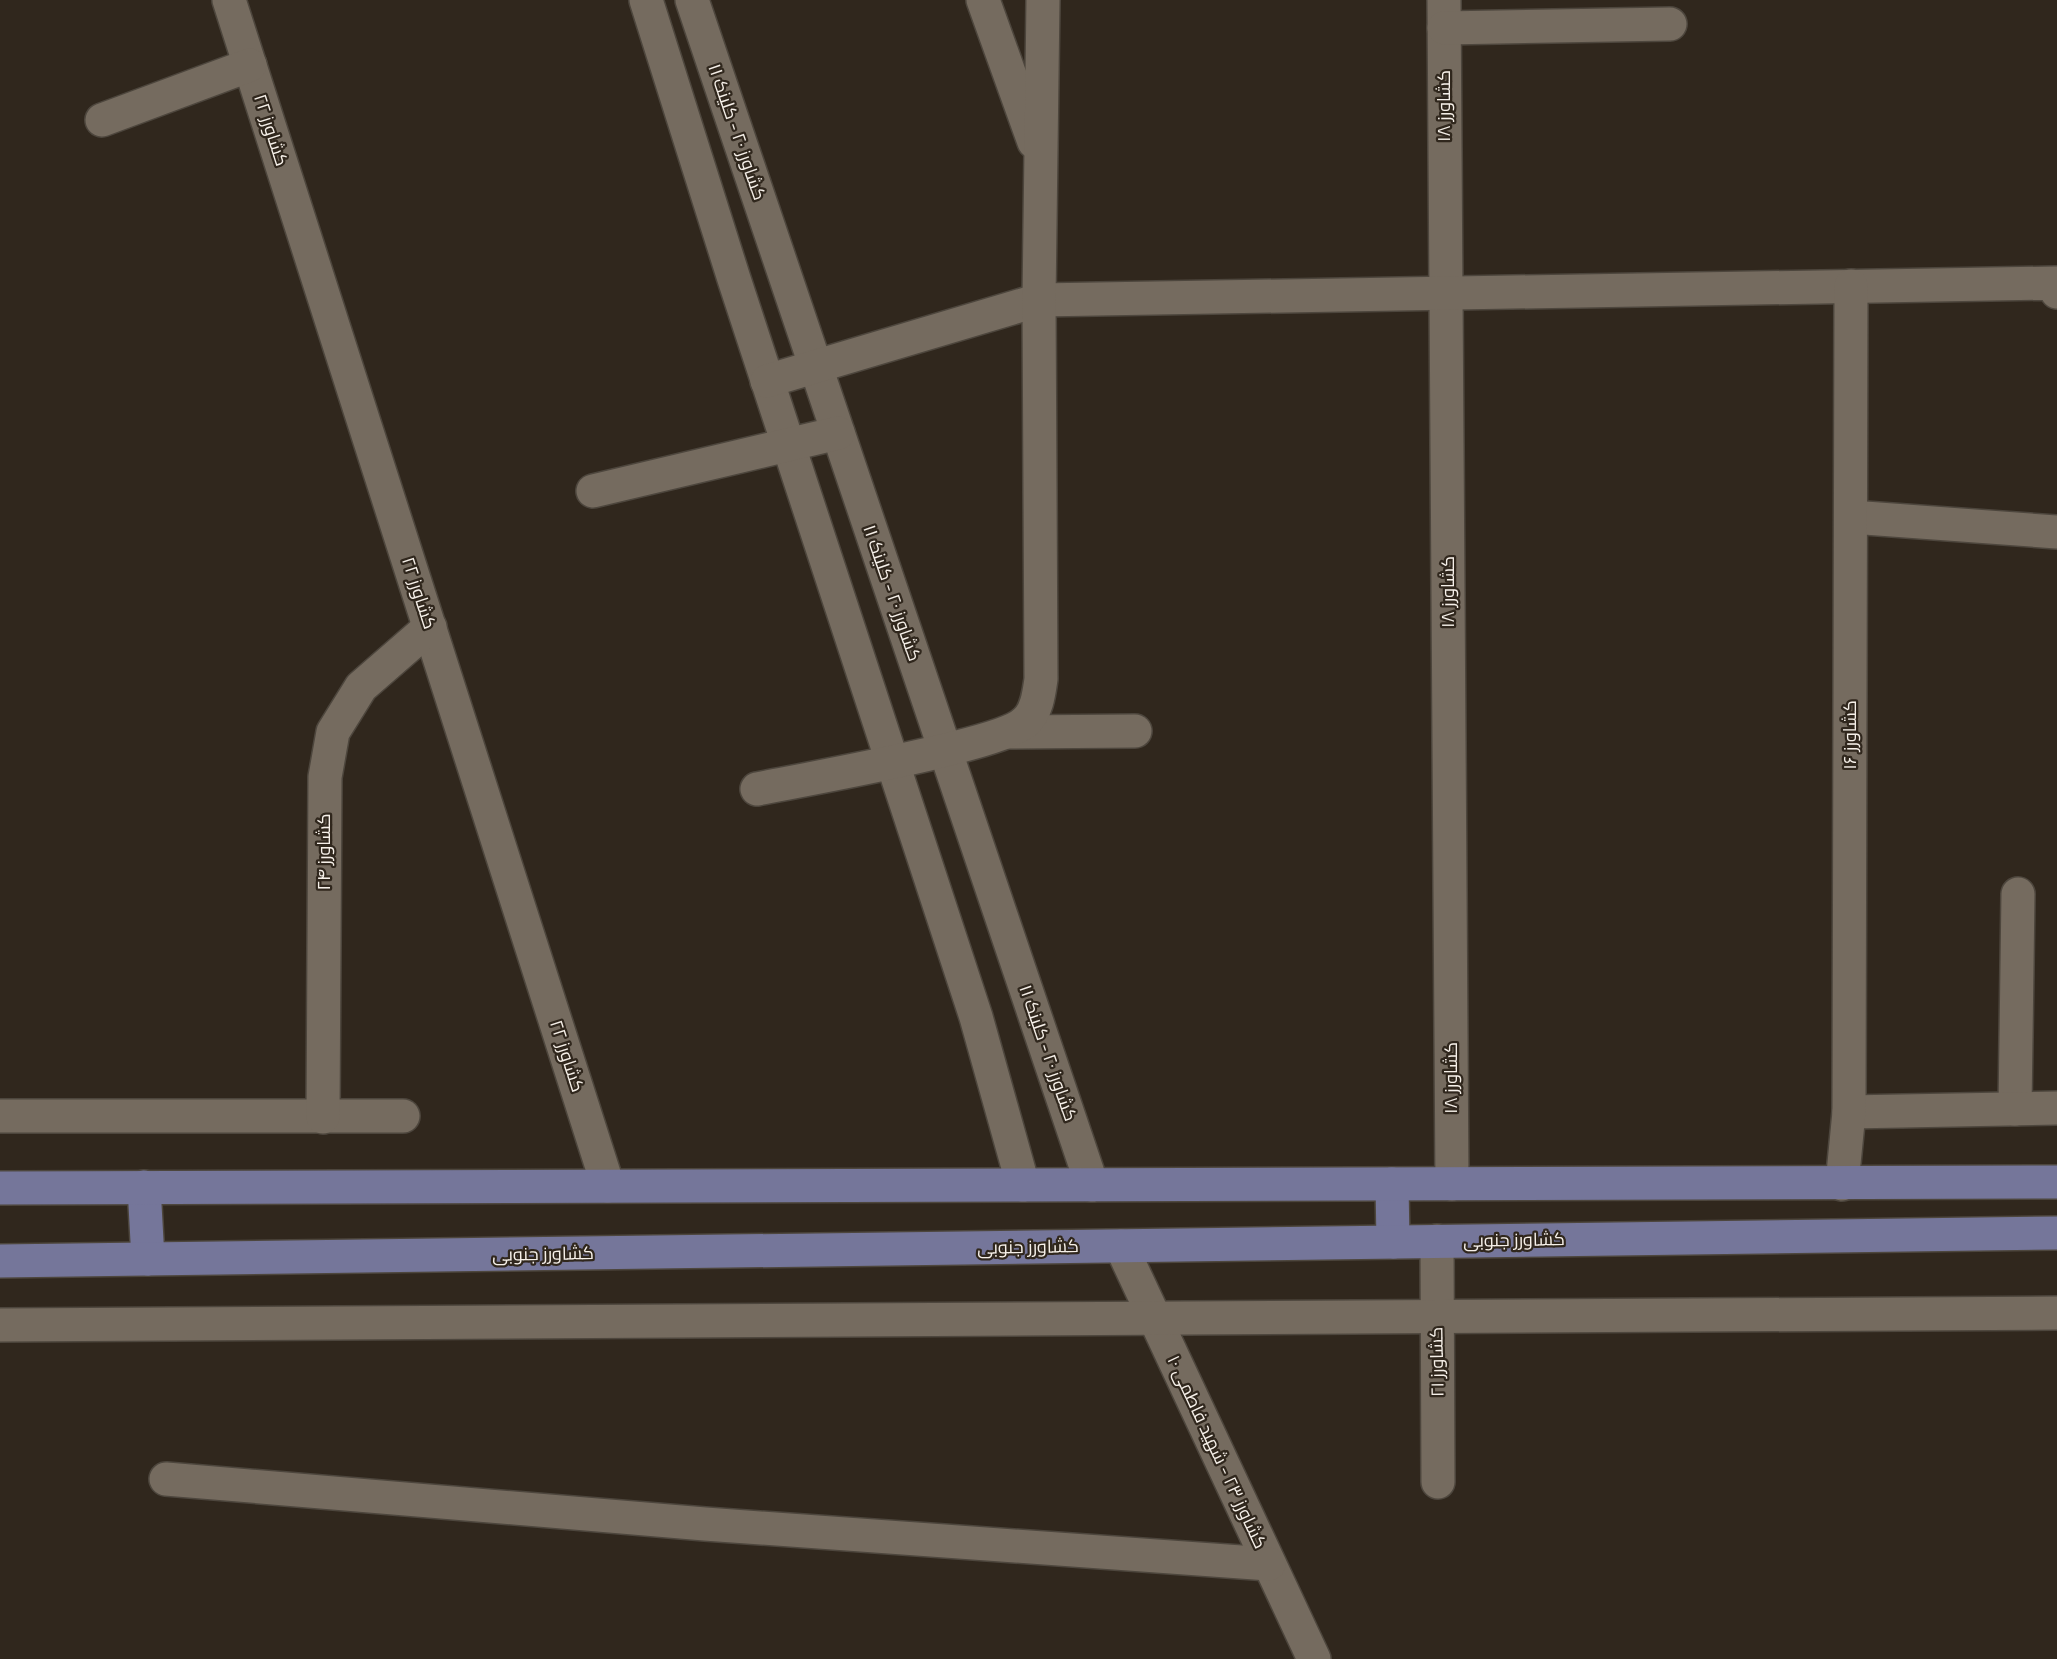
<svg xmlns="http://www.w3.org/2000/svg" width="2057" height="1659" viewBox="0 0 2057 1659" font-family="'Exo 2',Cairo,sans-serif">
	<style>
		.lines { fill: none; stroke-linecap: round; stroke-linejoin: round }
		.minor-casing { stroke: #4d463d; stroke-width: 36 }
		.major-casing { stroke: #4d463d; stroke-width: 36 }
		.minor { stroke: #756b5f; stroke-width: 33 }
		.major { stroke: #75769a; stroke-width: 33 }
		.labels { text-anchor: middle; stroke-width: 4.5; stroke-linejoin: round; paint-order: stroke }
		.street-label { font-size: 18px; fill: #f6f0e9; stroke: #30271d }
	</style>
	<rect width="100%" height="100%" fill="#30271d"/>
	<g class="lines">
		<defs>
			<g id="minor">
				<polyline points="229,0 608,1186"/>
				<polyline points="646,0 734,279 976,1017 1023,1185"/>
				<polyline points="692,0 1092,1185"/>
				<polyline points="983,0 1034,142"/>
				<polyline points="1444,0 1452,1184"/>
				<polyline points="1444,28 1670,24"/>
				<polyline points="102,120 250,65"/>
				<polyline points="767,381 1039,300 2055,283 2057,292"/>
				<polyline points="593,491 838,433"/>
				<polyline points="1851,517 2057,532"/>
				<polyline points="1009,732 1135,731"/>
				<path d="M757 789C801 780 1004 745 1026 721 1037 711 1039 693 1041 679L1039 300 1043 0"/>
				<polyline points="2015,1109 2018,894"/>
				<polyline points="1849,1112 2057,1108"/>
				<polyline points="0,1116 403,1116"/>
				<polyline points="323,1117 325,777 333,732 361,687 430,627"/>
				<polyline points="1842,1184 1849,1112 1851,286"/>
				<polyline points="1437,1241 1438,1482"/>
				<polyline points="1121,1246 1314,1659"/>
				<polyline points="0,1325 2057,1313"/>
				<polyline points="166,1479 705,1524 1269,1564"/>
			</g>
			<g id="major">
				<polyline points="1392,1184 1393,1242"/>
				<polyline points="144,1187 148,1259"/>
				<polyline points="0,1188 2057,1182"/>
				<polyline points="0,1261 2057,1233"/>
			</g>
		</defs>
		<!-- minor casing -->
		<use href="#minor" class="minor-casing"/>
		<!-- major casing -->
		<use href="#major" class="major-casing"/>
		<!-- minor -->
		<use href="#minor" class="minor"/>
		<!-- major -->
		<use href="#major" class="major"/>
	</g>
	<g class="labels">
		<!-- street labels -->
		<g class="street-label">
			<text transform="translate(1444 106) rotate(-90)" y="6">کشاورز ۱۸</text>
			<text transform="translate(271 130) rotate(72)" y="6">کشاورز ۲۲</text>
			<text transform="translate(737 132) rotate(71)" y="6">کشاورز ۲۰ - کلینک ۱۱</text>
			<text transform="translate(1448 592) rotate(-90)" y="6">کشاورز ۱۸</text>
			<text transform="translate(419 593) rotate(72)" y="6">کشاورز ۲۲</text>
			<text transform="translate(892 593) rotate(71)" y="6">کشاورز ۲۰ - کلینک ۱۱</text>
			<text transform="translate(1850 735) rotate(-90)" y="6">کشاورز ۱۶</text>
			<text transform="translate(324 852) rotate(-90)" y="6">کشاورز ۲۴</text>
			<text transform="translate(1048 1053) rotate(71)" y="6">کشاورز ۲۰ - کلینک ۱۱</text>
			<text transform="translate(567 1056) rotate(72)" y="6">کشاورز ۲۲</text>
			<text transform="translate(1451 1078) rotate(-90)" y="6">کشاورز ۱۸</text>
			<text transform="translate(1514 1240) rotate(-1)" y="6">کشاورز جنوبی</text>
			<text transform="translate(1028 1247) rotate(-1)" y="6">کشاورز جنوبی</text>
			<text transform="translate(543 1254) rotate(-1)" y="6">کشاورز جنوبی</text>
			<text transform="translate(1437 1362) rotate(-91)" y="6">کشاورز ۲۱</text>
			<text transform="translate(1217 1452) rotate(65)" y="6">کشاورز ۲۳ - شهید فاطمی ۱۰</text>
		</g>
	</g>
</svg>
